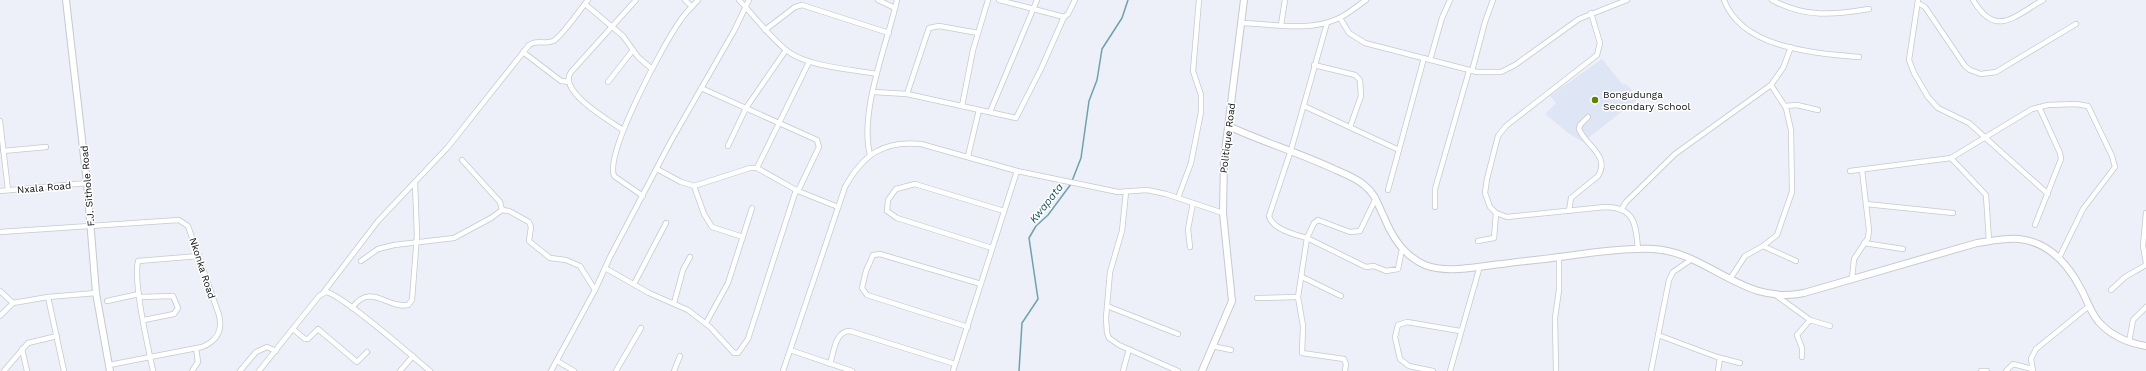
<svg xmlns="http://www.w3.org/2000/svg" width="2146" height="371" viewBox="0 0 2146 371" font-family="'Work Sans',sans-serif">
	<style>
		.built { fill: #dee5f4 }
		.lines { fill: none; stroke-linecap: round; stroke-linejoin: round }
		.stream { stroke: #70a1ab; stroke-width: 1.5 }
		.minor-casing { stroke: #c5c9d0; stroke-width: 6 }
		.tertiary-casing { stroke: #c5c9d0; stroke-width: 8 }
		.minor { stroke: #fff; stroke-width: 4.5 }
		.tertiary { stroke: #fff; stroke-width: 6 }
		.poi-dot { fill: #5e8303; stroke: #fff; stroke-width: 1.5 }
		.labels { text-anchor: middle; stroke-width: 3; stroke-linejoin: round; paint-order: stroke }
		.poi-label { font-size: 10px; fill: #0b0d0f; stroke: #fff; text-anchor: start }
		.street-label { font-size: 10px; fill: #0b0d0f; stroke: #fff }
		.water-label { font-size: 11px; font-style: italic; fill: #19545d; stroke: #fff }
	</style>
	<rect width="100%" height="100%" fill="#edf0f8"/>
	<!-- built -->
	<polygon class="built" points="1602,59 1623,85 1626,84 1639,98 1583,142 1568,133 1545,114 1556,103 1550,96"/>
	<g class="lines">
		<!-- stream -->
		<g class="stream">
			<polyline points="1072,181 1081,158 1089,101 1097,80 1102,49 1122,18 1128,0"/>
			<polyline points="1019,371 1022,323 1038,299 1029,238 1036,226 1048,215 1071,184"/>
		</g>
		<defs>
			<g id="minor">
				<polyline points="685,0 692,7"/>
				<path d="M739 0C755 17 768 35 786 50 807 67 850 69 877 74"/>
				<polyline points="878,0 895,8"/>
				<path d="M1724 0C1742 49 1815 53 1859 57"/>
				<path d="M1772 0C1806 18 1833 15 1869 9"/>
				<polyline points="1918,0 1909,60 1914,73 1928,97 1938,108 1969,123 2048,194"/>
				<path d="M1973 0C1996 38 2013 17 2043 0"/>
				<polyline points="1918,3 1925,7 1965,66 1970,70 1981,74 1996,72 2076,24"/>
				<polyline points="585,4 623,36 638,57 652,69"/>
				<path d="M1591 13 1600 43 1597 55 1506 126 1498 136 1487 179 1485 193 1490 207 1496 213 1507 217 1605 207C1635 207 1636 225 1638 249"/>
				<polyline points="1064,17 1068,14 1075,0"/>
				<polyline points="1340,18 1349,33 1365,43 1477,72 1501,72 1515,65 1579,19 1627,0"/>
				<path d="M1242 23C1273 24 1308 32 1337 19 1347 15 1357 6 1366 0"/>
				<path d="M1327 23 1291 150 1269 216C1272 229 1295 235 1307 238L1298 297 1303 326 1302 353 1344 359 1346 364 1345 371"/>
				<polyline points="1281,25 1285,0"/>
				<polyline points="765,30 795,7 802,5 889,33"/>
				<polyline points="523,52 561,81 569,82"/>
				<polyline points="1430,60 1442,18 1450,0"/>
				<polyline points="1314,65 1355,75 1360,80 1361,96 1350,127"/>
				<polyline points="1472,71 1485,22 1493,0"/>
				<polyline points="608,82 633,50"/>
				<polyline points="701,88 817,140 819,147 798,191"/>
				<polyline points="874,92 907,94 1016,118 1041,69 1064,17 999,0"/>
				<polyline points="907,94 929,28 939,26 978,33"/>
				<polyline points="962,106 973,50 988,0"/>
				<polyline points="1304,106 1399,150"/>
				<polyline points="1785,106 1797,105 1818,110"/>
				<polyline points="990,112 1037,0"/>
				<polyline points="0,121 8,190"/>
				<path d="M623 130C610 121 557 91 571 72L636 0"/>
				<polyline points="728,146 746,108 786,50"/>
				<polyline points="3,151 46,147"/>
				<path d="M870 155C859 111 887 45 897 0"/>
				<polyline points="968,156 979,110"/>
				<polyline points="1951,158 1986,195 1989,241"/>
				<polyline points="462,160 500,202 502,210"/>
				<polyline points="757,168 809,62"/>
				<polyline points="657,169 681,182 694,186 750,168 757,168 798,191 838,207"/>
				<polyline points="1850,171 1951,158 2032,109 2048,105 2076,104 2088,106 2112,156 2115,167 2083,209 2059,258"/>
				<polyline points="694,186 704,214 712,227 743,237"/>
				<polyline points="1388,190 1424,58"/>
				<polyline points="0,191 87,183"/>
				<polyline points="1126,192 1122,231 1110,272 1106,318 1107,333 1109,338 1119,345 1178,371"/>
				<path d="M643 196 614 176C605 152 664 43 680 21 685 13 692 7 698 0"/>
				<polyline points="1178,198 1191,163 1201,112 1201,95 1193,71 1199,0"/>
				<polyline points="1376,198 1360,231 1350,232 1318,220 1314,223 1307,238 1366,267 1374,266 1386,271 1398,269 1402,249"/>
				<polyline points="1866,204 1953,213"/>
				<polyline points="1435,207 1435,189 1469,71"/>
				<polyline points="1621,210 1626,202 1675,154 1771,85 1783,68 1791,47"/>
				<path d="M1569 211 1571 198 1598 176C1611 156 1585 145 1579 129L1580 125 1588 117"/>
				<polyline points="2146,213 2143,246 2146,263"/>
				<polyline points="2035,225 2061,159 2060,153 2039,107"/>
				<path d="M0 232 179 220 188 226 219 315C223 331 217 341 202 347L109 365"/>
				<polyline points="1478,241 1494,238 1496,213"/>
				<polyline points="1864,243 1903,249"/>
				<polyline points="1763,246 1796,261"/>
				<polyline points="1190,247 1188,229 1193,203"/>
				<polyline points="992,248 897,218 887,211 888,200 896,189 915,184 1004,211"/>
				<polyline points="361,261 378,249 394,245 454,238 491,218 502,210 509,211 529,222 531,227 529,241 550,258 566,260 580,266 595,290"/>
				<polyline points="605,268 649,293 688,310 710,327 734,353 738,353 748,339 796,190"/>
				<polyline points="1302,277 1341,296"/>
				<polyline points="1730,279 1745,256 1763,246 1777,235 1792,192 1791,130 1786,108 1771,85"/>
				<polyline points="1852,279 1854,259 1868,238 1869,230 1862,170"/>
				<polyline points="634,284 666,223"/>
				<polyline points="2111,290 2125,277 2146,265"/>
				<polyline points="0,291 13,303"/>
				<path d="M323 293 378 221 448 147 529 45C537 39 544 45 553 41 561 38 581 8 588 0"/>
				<polyline points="1777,296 1810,320 1830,326"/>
				<polyline points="48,297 64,371"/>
				<polyline points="140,297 173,296 178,308 174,314 144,320"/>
				<polyline points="1257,298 1298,297"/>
				<polyline points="107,301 139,294"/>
				<polyline points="674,303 683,270 690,257"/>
				<polyline points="1107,306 1178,334"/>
				<path d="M352 308C371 282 387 309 408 305L412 300 417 235 415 183"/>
				<polyline points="0,316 13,303 48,297 96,293"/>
				<polyline points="706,323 728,283 752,208"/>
				<polyline points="968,327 867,295 862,288 866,271 873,255 880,254 981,284"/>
				<polyline points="293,329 305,339 308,339 318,329 357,362 367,352"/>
				<polyline points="1658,335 1717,357 1740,363"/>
				<polyline points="2129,342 2133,320 2146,307"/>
				<polyline points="1212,346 1231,350"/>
				<polyline points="22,349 27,371"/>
				<polyline points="790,350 852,371"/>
				<polyline points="1802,357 1802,348 1797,335 1810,320"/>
				<polyline points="557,361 574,371"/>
				<path d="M830 364C834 352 835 331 850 331L955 364"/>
				<polyline points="4,371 28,343 57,336"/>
				<path d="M153 371C148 346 133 283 138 261L199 256"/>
				<polyline points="192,371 198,362 196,348"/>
				<polyline points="240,371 256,352 267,347 276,351"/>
				<path d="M259 371 319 296 326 292C343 295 413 357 430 371"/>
				<polyline points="400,371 413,356"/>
				<polyline points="551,371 595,290 610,257 671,141 734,31 749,0"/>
				<polyline points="616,371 641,328"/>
				<polyline points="674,371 680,356"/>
				<path d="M783 371 845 187C863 155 883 140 921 144L1017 171 1118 192 1147 190 1166 194 1223 213"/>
				<polyline points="953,371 1017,171"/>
				<polyline points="1123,371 1129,349"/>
				<polyline points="1433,371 1409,366 1400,359 1395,337 1398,325 1407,322 1460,331"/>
				<polyline points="1450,371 1480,266"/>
				<polyline points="1556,371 1555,318 1559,290 1559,258"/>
				<polyline points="1651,371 1669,280 1673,272 1692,259"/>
				<polyline points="1718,371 1720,358"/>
				<polyline points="1981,371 1987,371"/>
				<polyline points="2006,371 2013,364 2032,369"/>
				<polyline points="2033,371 2031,359 2036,349 2089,306"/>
			</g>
			<g id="tertiary">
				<polyline points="66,0 87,183 96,293 110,371"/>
				<path d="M1228 126C1263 142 1300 153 1336 170 1345 174 1356 178 1364 185 1375 193 1378 205 1384 217 1392 237 1404 256 1425 265 1448 274 1478 266 1502 264 1521 261 1540 260 1559 257 1590 253 1622 248 1653 249 1709 252 1742 306 1804 293L1977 243C1991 241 2005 238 2019 239 2048 242 2068 264 2081 289 2087 300 2090 311 2098 321 2110 335 2128 343 2146 346"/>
				<polyline points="1202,371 1232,301 1223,213 1224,159 1244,0"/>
			</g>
		</defs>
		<!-- minor casing -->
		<use href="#minor" class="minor-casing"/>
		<!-- tertiary casing -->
		<use href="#tertiary" class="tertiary-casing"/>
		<!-- minor -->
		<use href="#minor" class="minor"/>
		<!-- tertiary -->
		<use href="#tertiary" class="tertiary"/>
	</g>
	<!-- markers -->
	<circle class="poi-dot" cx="1595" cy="100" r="4"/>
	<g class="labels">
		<!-- poi labels -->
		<g class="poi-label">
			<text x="1603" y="98">Bongudunga<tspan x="1603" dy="12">Secondary School</tspan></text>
		</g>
		<!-- street labels -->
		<g class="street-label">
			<text transform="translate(1227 138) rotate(-83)" y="4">Politique Road</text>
			<text transform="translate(87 186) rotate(-95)" y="4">F.J. Sithole Road</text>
			<text transform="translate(44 187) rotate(-5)" y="4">Nxala Road</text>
			<text transform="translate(203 268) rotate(72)" y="4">Nkonka Road</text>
		</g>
		<!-- water labels -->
		<g class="water-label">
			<text transform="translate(1046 203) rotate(-52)" y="4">Kwapata</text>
		</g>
	</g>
</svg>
